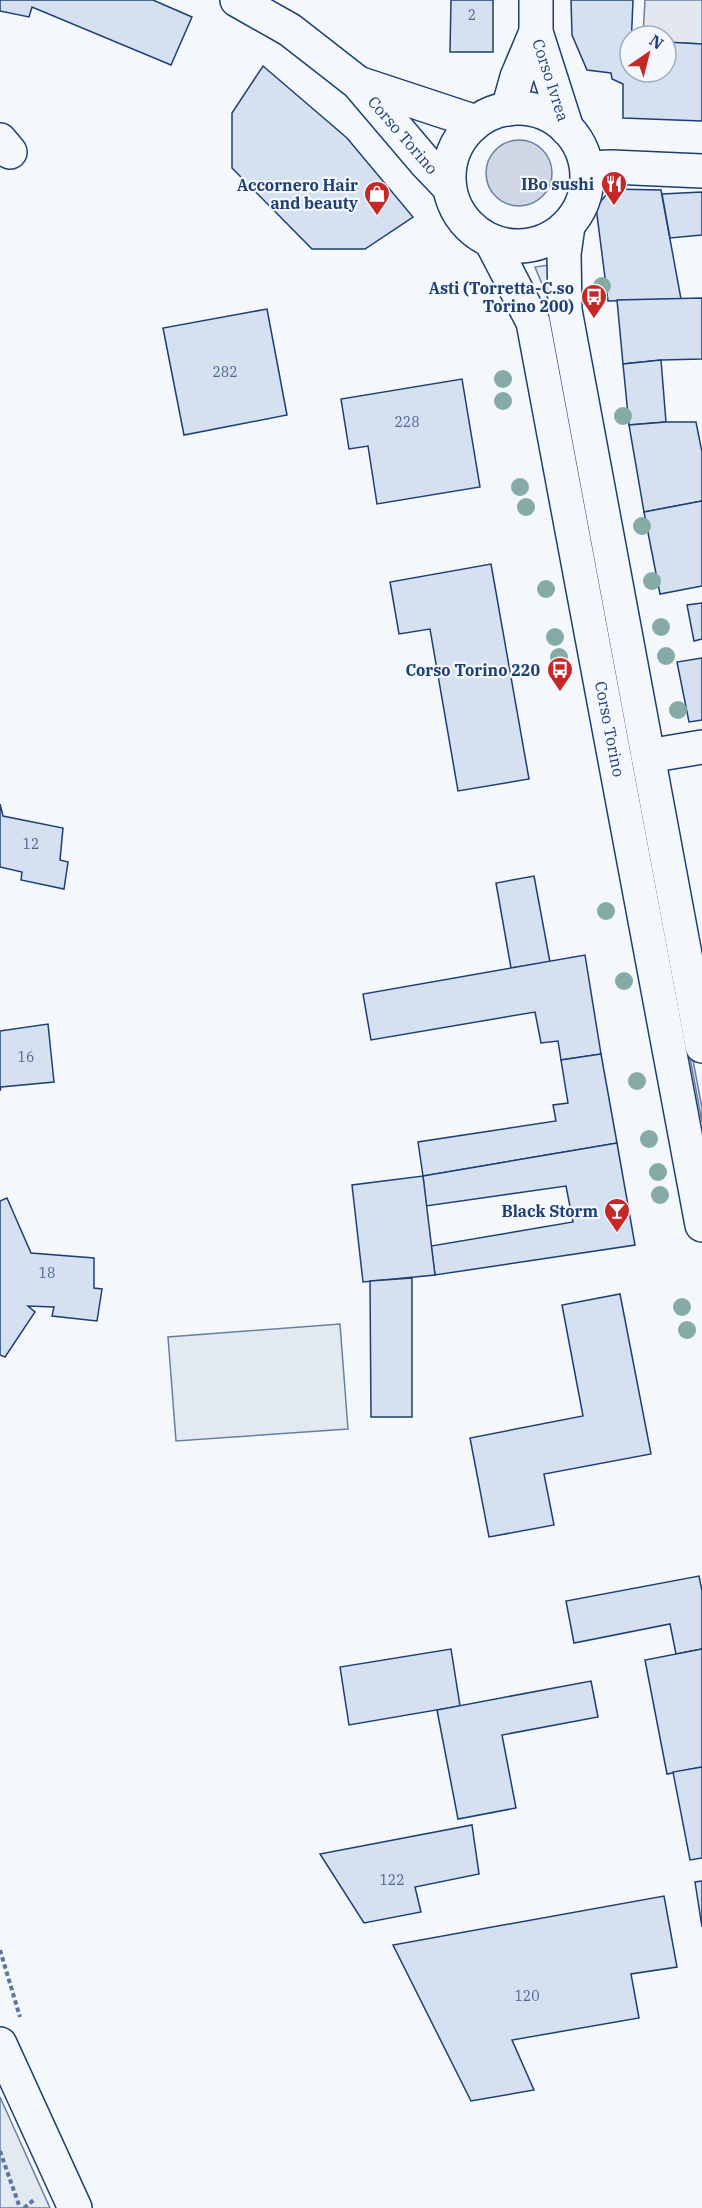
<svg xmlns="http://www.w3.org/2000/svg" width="702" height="2208" viewBox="0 0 702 2208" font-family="'IBM Plex Serif',serif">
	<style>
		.green { fill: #e3e9f0; stroke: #687fa3; stroke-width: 1.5 }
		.parking { fill: #e3e8f0; stroke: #687fa3; stroke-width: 1.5 }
		.water { fill: #cfd7e4; stroke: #687fa3; stroke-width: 1.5 }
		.building { fill: #d5e0f0; stroke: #1d3f73; stroke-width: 1.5 }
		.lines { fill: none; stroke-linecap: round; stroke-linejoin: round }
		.minor-casing { stroke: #1d3f73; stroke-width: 36 }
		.major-casing { stroke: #1d3f73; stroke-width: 36 }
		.path { stroke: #5e769c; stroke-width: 4; stroke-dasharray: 4.5 3; stroke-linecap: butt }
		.minor { stroke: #f4f7fb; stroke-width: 33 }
		.major { stroke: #f4f7fb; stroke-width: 33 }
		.tree { fill: #86aba6 }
		.labels { text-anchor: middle; stroke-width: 4.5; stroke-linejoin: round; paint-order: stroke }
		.number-label { font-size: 14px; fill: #4b6792 }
		.street-label { font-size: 16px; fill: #1d3f73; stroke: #f4f7fb }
		.poi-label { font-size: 16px; font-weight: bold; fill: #1d3f73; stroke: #f4f7fb; text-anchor: end }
	</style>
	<rect width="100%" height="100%" fill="#f4f7fb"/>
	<!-- green -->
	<g class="green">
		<polygon points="548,265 549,301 535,267"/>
		<polygon points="661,890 702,1108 702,1122 659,891"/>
		<polygon points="340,1324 348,1429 176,1441 168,1337"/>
		<polygon points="0,2097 50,2208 0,2208"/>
	</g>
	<!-- parking -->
	<polygon class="parking" points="645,0 702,0 702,44 666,42 666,36 643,36"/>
	<!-- water -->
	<circle class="water" cx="519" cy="173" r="33"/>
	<!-- building -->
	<g class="building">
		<polygon points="0,0 153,0 192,17 171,65 32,7 29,17 0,11"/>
		<polygon points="451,0 493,0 493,52 450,52"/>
		<polygon points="571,0 633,0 630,72 666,72 666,42 702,44 702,121 623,118 623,84 612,79 611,73 587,70 572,35"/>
		<polygon points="263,66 347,138 413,217 365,249 312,249 232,168 232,113"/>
		<polygon points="611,189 661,190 681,299 608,301 596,207"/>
		<polygon points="702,192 702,235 670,238 662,194"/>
		<polygon points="702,298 702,359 661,360 623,364 617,300"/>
		<polygon points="267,309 287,415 184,435 163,328"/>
		<polygon points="661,360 666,422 629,425 623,364"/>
		<polygon points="462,379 480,487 377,504 368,446 349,449 341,399"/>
		<polygon points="666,422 696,422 702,452 702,501 644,512 629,425"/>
		<polygon points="702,501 702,586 660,594 644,512"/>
		<polygon points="491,564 529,779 458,791 430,629 399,634 390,582"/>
		<polygon points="702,603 702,639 694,641 687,605"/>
		<polygon points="702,658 702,720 689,722 677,662"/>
		<polygon points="0,804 3,816 63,828 60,860 68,862 64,889 21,880 22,872 0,867"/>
		<polygon points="534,876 550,962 511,968 496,883"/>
		<polygon points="585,955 601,1054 561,1060 558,1041 541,1043 535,1012 371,1040 363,994"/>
		<polygon points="48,1024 54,1082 1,1087 0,1091 0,1031"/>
		<polygon points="601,1054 617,1143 423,1176 418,1142 556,1121 553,1105 568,1103 561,1060"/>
		<polygon points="617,1143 635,1245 435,1275 431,1246 573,1222 566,1186 426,1206 423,1176"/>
		<polygon points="423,1176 435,1275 363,1282 352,1185"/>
		<polygon points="7,1198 31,1253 94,1258 94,1288 102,1289 97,1321 52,1316 54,1307 28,1306 35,1312 5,1357 0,1355 0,1201"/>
		<polygon points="412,1278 412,1417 371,1417 370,1281"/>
		<polygon points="620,1294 651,1454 544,1474 554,1525 489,1537 470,1438 583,1416 562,1305"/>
		<polygon points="699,1576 702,1591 702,1649 676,1654 670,1624 574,1643 566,1601"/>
		<polygon points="451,1649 460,1706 349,1725 340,1667"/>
		<polygon points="702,1649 702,1767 667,1774 645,1660"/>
		<polygon points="591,1681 598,1717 502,1735 516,1808 458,1819 437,1710"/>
		<polygon points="702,1767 702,1858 690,1860 673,1772"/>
		<polygon points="472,1825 479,1874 415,1887 421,1912 364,1923 320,1854"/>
		<polygon points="702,1881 702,1927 695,1882"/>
		<polygon points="664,1896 677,1967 631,1974 639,2018 512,2040 534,2090 471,2101 393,1945"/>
	</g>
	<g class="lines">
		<defs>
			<g id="minor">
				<polyline points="0,140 10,152"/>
				<polyline points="587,168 612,167 702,171"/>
				<polyline points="648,756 702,747"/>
				<polyline points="0,2044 75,2208"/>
			</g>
			<g id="major">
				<polyline points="237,0 290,30 358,83 426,163 449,187"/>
				<polyline points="536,0 536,32 567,129"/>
				<polyline points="358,83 476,122"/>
				<circle cx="518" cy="177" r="69"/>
				<polyline points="508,109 517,77 536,32"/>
				<polyline points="568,226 564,254 565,310 702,1046"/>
				<polyline points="491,241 533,322 702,1225"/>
			</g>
		</defs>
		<!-- minor casing -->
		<use href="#minor" class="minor-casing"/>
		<!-- major casing -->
		<use href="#major" class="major-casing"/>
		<!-- path -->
		<g class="path">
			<polyline points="0,1950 20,2017"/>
			<polyline points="0,2151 20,2208"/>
			<polyline points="24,2208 35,2199"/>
		</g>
		<!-- minor -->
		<use href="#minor" class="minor"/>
		<!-- major -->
		<use href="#major" class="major"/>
	</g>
	<!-- trees -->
	<g class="tree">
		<circle cx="602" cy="286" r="9"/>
		<circle cx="503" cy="379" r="9"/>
		<circle cx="503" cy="401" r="9"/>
		<circle cx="623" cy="416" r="9"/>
		<circle cx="520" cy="487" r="9"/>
		<circle cx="526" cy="507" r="9"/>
		<circle cx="642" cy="526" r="9"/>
		<circle cx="652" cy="581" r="9"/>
		<circle cx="546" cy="589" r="9"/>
		<circle cx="661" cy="627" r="9"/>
		<circle cx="555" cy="637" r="9"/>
		<circle cx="666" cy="656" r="9"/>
		<circle cx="559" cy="657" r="9"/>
		<circle cx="678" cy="710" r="9"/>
		<circle cx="606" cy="911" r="9"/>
		<circle cx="624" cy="981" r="9"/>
		<circle cx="637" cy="1081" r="9"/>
		<circle cx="649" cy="1139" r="9"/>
		<circle cx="658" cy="1172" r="9"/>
		<circle cx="660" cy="1195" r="9"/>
		<circle cx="682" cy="1307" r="9"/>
		<circle cx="687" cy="1330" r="9"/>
	</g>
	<!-- icons -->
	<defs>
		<symbol id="restaurant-pin" viewBox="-11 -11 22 30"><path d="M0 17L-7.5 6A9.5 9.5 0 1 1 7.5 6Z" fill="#c62828" stroke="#f4f7fb"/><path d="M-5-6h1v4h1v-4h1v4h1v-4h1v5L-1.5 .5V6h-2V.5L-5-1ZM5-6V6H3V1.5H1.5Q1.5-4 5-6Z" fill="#fff"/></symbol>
		<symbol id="shop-pin" viewBox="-11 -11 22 30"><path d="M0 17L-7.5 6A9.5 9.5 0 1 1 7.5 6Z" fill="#c62828" stroke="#f4f7fb"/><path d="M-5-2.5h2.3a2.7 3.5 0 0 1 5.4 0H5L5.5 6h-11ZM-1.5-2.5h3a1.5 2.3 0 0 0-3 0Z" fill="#fff"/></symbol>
		<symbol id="bus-pin" viewBox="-11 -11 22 30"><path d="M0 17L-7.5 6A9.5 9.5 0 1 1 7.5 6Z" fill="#c62828" stroke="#f4f7fb"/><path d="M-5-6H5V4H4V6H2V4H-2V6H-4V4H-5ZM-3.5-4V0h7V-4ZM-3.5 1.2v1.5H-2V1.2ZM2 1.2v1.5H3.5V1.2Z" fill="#fff"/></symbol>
		<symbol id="bar-pin" viewBox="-11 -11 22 30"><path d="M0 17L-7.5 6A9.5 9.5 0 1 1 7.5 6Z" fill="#c62828" stroke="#f4f7fb"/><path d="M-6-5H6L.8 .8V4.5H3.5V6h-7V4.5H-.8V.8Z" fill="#fff"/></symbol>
	</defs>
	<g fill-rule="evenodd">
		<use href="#restaurant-pin" x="599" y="169" width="30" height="40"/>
		<use href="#shop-pin" x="362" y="179" width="30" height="40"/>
		<use href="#bus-pin" x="579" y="282" width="30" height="40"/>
		<use href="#bus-pin" x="545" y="655" width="30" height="40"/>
		<use href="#bar-pin" x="602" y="1196" width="30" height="40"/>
	</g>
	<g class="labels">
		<!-- number labels -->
		<g class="number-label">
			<text x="472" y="20">2</text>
			<text x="225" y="377">282</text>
			<text x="407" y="427">228</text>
			<text x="31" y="849">12</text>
			<text x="26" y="1062">16</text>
			<text x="47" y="1278">18</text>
			<text x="392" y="1885">122</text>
			<text x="527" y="2001">120</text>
		</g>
		<!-- street labels -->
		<g class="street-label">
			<text transform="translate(551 80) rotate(72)" y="6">Corso Ivrea</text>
			<text transform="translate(403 135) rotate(49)" y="6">Corso Torino</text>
			<text transform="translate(610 729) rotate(79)" y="6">Corso Torino</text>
		</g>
		<!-- poi labels -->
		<g class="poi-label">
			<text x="594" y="190">IBo sushi</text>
			<text x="358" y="191">Accornero Hair<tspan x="358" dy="18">and beauty</tspan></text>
			<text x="574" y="294">Asti (Torretta-C.so<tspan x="574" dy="18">Torino 200)</tspan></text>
			<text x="540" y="676">Corso Torino 220</text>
			<text x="598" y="1217">Black Storm</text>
		</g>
	</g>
	<!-- north arrow -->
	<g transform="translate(648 54) rotate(35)"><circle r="28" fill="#f4f7fb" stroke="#9eadc5" stroke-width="1.5"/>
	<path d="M0-4.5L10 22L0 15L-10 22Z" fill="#c62828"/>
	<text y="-9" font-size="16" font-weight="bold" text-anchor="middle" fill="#1d3f73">N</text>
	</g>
</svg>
